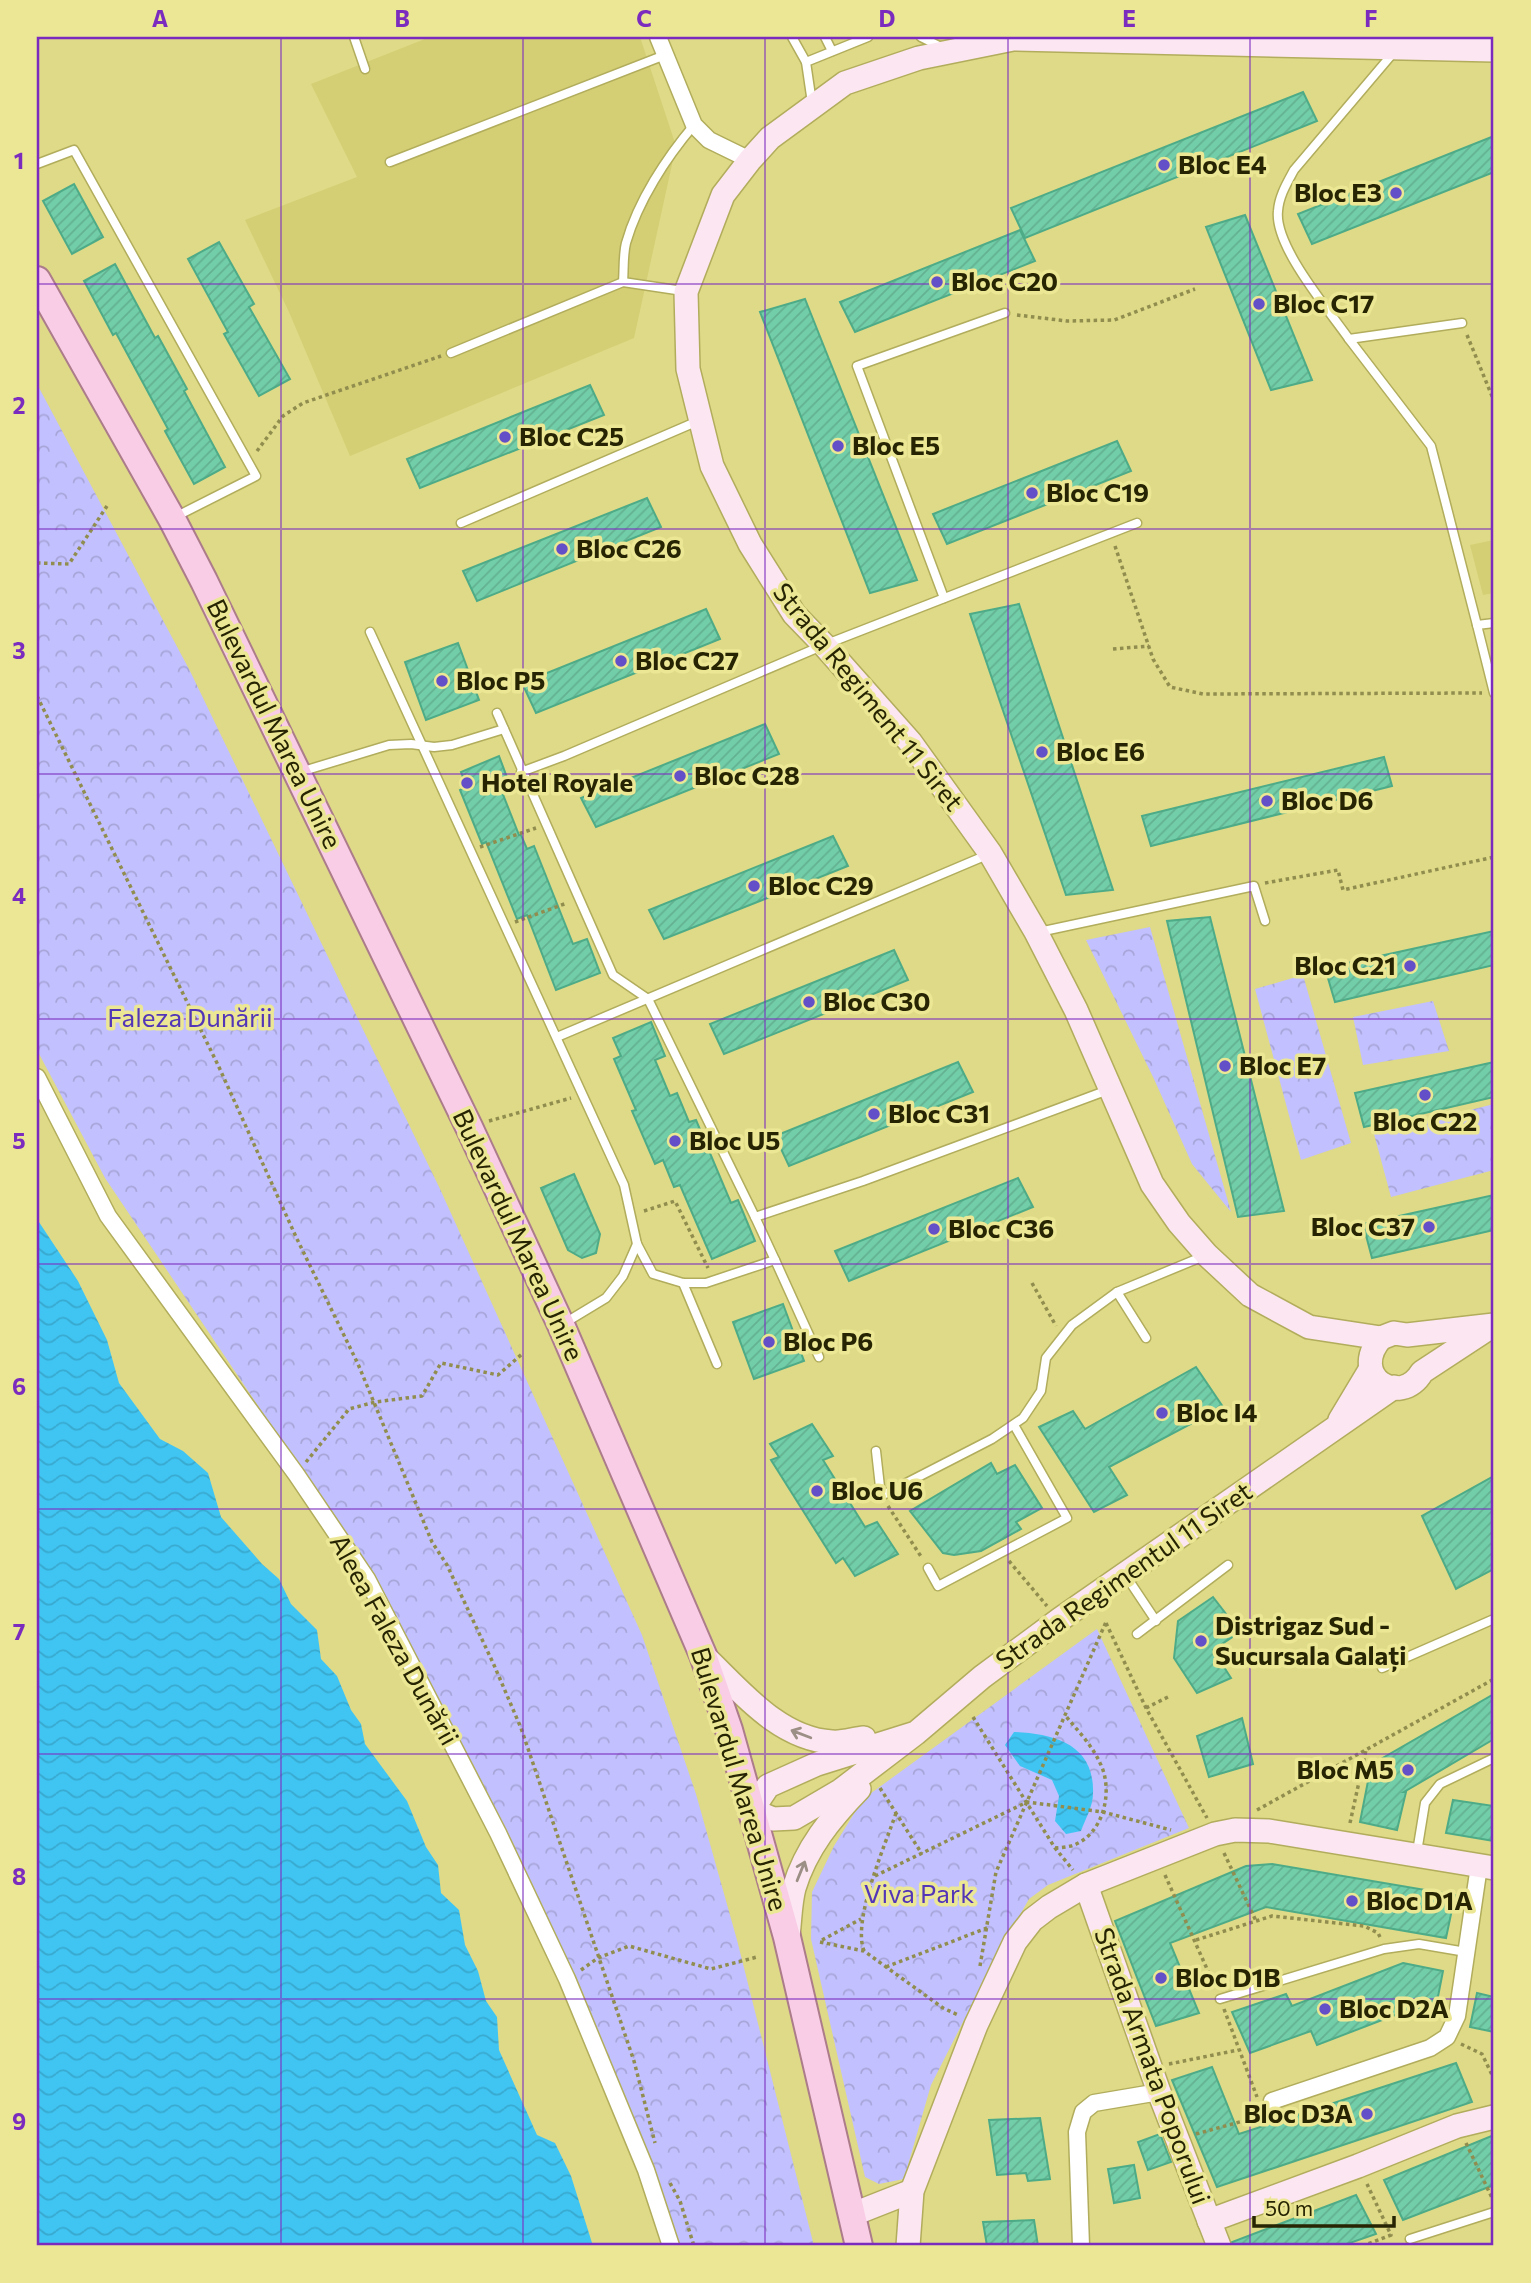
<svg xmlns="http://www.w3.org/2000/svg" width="1531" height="2283" viewBox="0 0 1531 2283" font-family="Commissioner,sans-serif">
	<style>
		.built { fill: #d4cf74 }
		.park { fill: url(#park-crowns) }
		.water { fill: url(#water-waves) }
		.building { fill: url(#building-hatch); stroke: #4eab87; stroke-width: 2 }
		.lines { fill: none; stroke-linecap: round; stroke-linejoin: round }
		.lane-casing { stroke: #b1ad5c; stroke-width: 11 }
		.street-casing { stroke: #b1ad5c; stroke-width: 19 }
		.secondary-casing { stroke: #b1ad5c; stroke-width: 26 }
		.primary-casing { stroke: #ac7c8a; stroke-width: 30 }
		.path { stroke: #908d4f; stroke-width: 3.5; stroke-dasharray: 3.5 3.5; stroke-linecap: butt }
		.lane { stroke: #fff; stroke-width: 8 }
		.street { stroke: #fff; stroke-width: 16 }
		.secondary { stroke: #fce6f2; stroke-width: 23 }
		.primary { stroke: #f8cde5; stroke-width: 26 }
		.oneway { stroke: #9c8f86 }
		.grid { fill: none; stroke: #7b2cbf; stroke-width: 2; stroke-opacity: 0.55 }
		.poi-dot { fill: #634fc8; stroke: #ebe794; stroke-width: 2.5 }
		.labels { text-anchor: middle; stroke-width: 7; stroke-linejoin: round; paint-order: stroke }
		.poi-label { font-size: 26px; font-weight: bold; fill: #262402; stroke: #ebe794; text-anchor: start }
		.street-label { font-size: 26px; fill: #262402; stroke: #ebe794 }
		.park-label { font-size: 26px; fill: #5336b8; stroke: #ebe794 }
		.neatline { fill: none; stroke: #7b2cbf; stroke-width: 2.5 }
		.grid-label { font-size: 23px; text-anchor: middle; font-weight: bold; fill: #7b2cbf }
	</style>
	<defs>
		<pattern id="park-crowns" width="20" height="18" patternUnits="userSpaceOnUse" patternTransform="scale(1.75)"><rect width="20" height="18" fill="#c2c0fe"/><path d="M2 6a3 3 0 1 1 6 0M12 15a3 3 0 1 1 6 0" fill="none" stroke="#a7a5d8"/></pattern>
		<pattern id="water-waves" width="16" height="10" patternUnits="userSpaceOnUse" patternTransform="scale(1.75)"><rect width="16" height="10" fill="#40c5f3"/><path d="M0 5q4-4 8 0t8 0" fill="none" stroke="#38a9cf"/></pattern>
		<pattern id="building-hatch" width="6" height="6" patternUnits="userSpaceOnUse" patternTransform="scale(1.75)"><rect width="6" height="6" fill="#72cea9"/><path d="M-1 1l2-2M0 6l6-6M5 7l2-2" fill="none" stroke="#63b190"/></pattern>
	</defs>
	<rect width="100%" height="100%" fill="#deda87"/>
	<!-- built -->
	<g class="built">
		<polygon points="430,37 640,37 676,146 634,338 350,456 289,312 245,220 357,177 311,84"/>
		<polygon points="1494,540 1494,593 1483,595 1470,545"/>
	</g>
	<!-- park -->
	<g class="park">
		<polygon points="37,384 190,671 440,1189 642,1635 696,1794 737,1940 814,2246 676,2246 611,2077 328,1510 105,1178 37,1050"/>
		<polygon points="1150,927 1231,1212 1192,1164 1154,1079 1086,940"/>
		<polygon points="1303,975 1351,1143 1301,1160 1255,989"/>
		<polygon points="1433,1001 1449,1051 1363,1065 1353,1017"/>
		<polygon points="1494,1104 1494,1170 1391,1197 1374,1134"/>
		<polygon points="1097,1629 1189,1828 1048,1885 1029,1899 997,1955 931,2085 904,2179 879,2184 865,2177 811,1939 812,1892 834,1846 863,1799"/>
	</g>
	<!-- water -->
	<g class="water">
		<polygon points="37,1219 78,1281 107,1340 119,1383 160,1439 183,1451 208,1473 221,1517 262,1564 279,1579 291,1604 317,1630 321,1659 337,1676 351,1710 361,1724 365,1744 407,1801 426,1847 438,1865 441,1893 459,1910 465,1945 478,1971 486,2001 497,2017 499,2050 537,2135 555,2143 571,2176 593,2246 37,2246"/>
		<path d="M1014 1732C1054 1734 1095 1744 1093 1794 1093 1806 1085 1820 1081 1831L1066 1834 1055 1821 1059 1796 1052 1780 1020 1766 1005 1745Z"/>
	</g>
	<!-- building -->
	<g class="building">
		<polygon points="1303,92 1317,121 1025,238 1011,208"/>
		<polygon points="1494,136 1494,172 1312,244 1298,214"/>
		<polygon points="74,184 103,237 72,254 43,201"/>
		<polygon points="1245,215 1312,380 1271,390 1206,227"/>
		<polygon points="1020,230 1035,261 855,332 840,302"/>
		<polygon points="219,242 254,304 249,307 290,379 259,396 224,334 228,332 188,259"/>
		<polygon points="115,264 155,338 158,336 187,389 184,391 225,467 194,484 165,431 168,429 116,333 113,335 84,281"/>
		<polygon points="805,299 917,580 870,593 760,312"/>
		<polygon points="590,385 604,415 420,488 407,459"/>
		<polygon points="1117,441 1131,471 947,544 933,514"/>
		<polygon points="647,498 661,527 477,601 463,571"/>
		<polygon points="1019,604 1113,890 1066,895 970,614"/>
		<polygon points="706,609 720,639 536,713 522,683"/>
		<polygon points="458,643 479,700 426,720 405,662"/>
		<polygon points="765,724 779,754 596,827 581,798"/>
		<polygon points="499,756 511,788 502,792 519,835 521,835 527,849 534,846 573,944 587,939 600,973 556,990 527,915 517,919 486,842 482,844 460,790 467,787 461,772"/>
		<polygon points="1384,757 1392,786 1151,846 1142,816"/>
		<polygon points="833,836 848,866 664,939 649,910"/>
		<polygon points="1210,917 1284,1211 1238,1217 1167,921"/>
		<polygon points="1494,931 1494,965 1335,1002 1325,968"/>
		<polygon points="894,950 908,980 724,1054 710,1024"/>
		<polygon points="651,1022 665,1056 655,1060 670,1096 677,1093 689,1122 696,1120 731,1203 738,1200 755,1241 712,1259 680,1185 674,1187 663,1160 655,1164 632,1111 636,1110 614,1059 621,1056 613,1038"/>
		<polygon points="958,1062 973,1092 789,1166 775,1136"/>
		<polygon points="1494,1062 1494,1097 1364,1127 1355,1093"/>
		<polygon points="574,1174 600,1234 596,1253 582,1258 568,1250 541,1188"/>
		<polygon points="1018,1178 1033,1207 849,1281 835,1251"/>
		<polygon points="1494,1195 1494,1230 1372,1258 1363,1224"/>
		<polygon points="783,1304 804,1361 754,1379 733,1322"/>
		<polygon points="1196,1367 1223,1407 1109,1467 1127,1495 1094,1512 1039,1427 1073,1411 1085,1429"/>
		<polygon points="812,1424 833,1456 823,1460 865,1527 877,1522 898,1554 855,1576 843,1558 836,1563 771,1460 779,1457 770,1444"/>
		<polygon points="991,1463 997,1474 1015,1465 1042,1508 1016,1522 1021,1529 981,1551 954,1555 943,1553 910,1511"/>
		<polygon points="1494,1476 1494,1569 1456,1589 1422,1516"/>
		<polygon points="1213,1597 1240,1632 1213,1650 1231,1678 1197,1693 1174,1658 1178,1621"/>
		<polygon points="1494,1694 1494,1739 1404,1792 1406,1792 1397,1830 1360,1822 1368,1781 1381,1759"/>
		<polygon points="1242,1718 1253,1764 1209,1777 1197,1736"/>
		<polygon points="1453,1800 1494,1806 1494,1841 1446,1833"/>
		<polygon points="1272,1864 1455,1895 1446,1938 1266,1907 1170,1943 1199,2013 1156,2026 1115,1921 1246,1866"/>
		<polygon points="1403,1963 1443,1971 1435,2012 1416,2007 1317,2045 1311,2031 1250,2053 1232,2012 1286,1994 1292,2006"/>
		<polygon points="1477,1993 1494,1997 1494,2032 1470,2027"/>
		<polygon points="1456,2063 1472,2102 1217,2187 1172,2080 1212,2067 1239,2134"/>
		<polygon points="1040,2118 1050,2179 1028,2181 1026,2173 997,2175 989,2120"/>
		<polygon points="1160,2134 1171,2162 1148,2170 1138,2142"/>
		<polygon points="1494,2135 1494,2185 1403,2220 1384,2180"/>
		<polygon points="1134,2165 1140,2198 1114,2203 1108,2169"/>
		<polygon points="1356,2195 1376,2234 1341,2246 1233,2246 1232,2242"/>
		<polygon points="1034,2220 1038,2246 987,2246 983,2222"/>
	</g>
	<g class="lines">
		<defs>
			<g id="lane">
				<polyline points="354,37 365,69"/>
				<polyline points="792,37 806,62"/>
				<polyline points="825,37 832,51"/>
				<polyline points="921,37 943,48"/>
				<path d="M1394 52 1294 170C1287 183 1279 196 1278 211 1274 246 1328 309 1349 339L1462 323"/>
				<polyline points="812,103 806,62 868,37"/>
				<polyline points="390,162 665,55"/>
				<polyline points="37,164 74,150 256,476 175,517"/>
				<path d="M623 282C624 269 623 255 626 243 638 201 666 158 694 125"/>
				<polyline points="1349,339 1431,446 1477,625"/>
				<polyline points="451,353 623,282 683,291"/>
				<polyline points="461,523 698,421"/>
				<polyline points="944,598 857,366 1005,313"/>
				<polyline points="1494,623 1477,625 1494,693"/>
				<polyline points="370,632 624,1185 637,1244 653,1274 683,1283 706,1283 775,1260 755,1217 863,1181 1108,1090"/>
				<polyline points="497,713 613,975 648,999 755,1217"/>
				<polyline points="300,772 389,745 411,744 434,747 452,745 504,729"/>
				<polyline points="521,772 564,756 824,645 1137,523"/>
				<polyline points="1039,932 1254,886 1265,921"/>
				<polyline points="557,1037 987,855"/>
				<polyline points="775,1260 819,1357"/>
				<polyline points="683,1283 717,1364"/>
				<polyline points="1117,1292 1146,1338"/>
				<polyline points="563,1324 606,1298 623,1276 637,1244"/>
				<polyline points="876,1451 881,1496 992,1439 1023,1418 1041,1391 1046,1358 1072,1325 1117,1292 1204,1256"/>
				<polyline points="928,1568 938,1586 1067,1518 1014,1425"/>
				<polyline points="1126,1576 1156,1621"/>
				<polyline points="1137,1634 1228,1565"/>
				<polyline points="1382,1668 1494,1619"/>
				<polyline points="1417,1852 1425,1803 1440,1784 1494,1758"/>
				<polyline points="1220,1999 1384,1949 1419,1944 1466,1952"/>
				<polyline points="1410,2239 1494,2212"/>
			</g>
			<g id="street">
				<polyline points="658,37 694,125 709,140 750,160"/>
				<polyline points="37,1077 108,1216 296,1474 367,1579 498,1833 567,1979 646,2170 671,2246"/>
				<polyline points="1272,2101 1430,2048 1447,2037 1457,2016 1479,1866"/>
				<polyline points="1081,2246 1077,2132 1083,2112 1094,2103 1159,2092"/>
			</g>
			<g id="secondary">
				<polyline points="1494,50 1013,39 919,58 845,83 770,138 750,160 723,195 686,292 688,369 712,466 750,544 794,614 824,645 911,743 990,853 1036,932 1076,1010 1152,1184 1179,1223 1207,1255 1250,1295 1309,1327 1381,1338 1394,1333 1407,1335 1494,1325"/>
				<path d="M1381 1338C1348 1376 1400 1409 1422 1372L1489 1328"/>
				<polyline points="1340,1420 1370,1370"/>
				<path d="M703 1655C739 1689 778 1739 832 1742 842 1743 854 1739 864 1738"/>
				<polyline points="916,1733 817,1764 768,1786 752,1810 773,1819 794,1818 840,1791 916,1733 982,1677 1059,1620 1394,1387"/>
				<polyline points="1086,1885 1159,2092 1219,2246"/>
				<path d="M788 1936C790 1920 790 1903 794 1888 806 1848 831 1818 859 1789"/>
				<polyline points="851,2215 912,2191"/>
				<polyline points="1209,2221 1358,2166 1457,2126 1494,2117"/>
				<polyline points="908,2246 912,2191 976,2025 1015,1942 1032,1920 1049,1907 1086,1885 1215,1834 1235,1830 1269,1831 1494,1868"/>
			</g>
			<polyline id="primary" points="37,280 172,519 204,581 469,1127 561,1325 703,1655 729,1730 787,1937 859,2246"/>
		</defs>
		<!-- lane casing -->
		<use href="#lane" class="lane-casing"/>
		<!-- street casing -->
		<use href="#street" class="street-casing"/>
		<!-- secondary casing -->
		<use href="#secondary" class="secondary-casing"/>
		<!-- primary casing -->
		<use href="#primary" class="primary-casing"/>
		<!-- path -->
		<g class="path">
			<polyline points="1017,315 1067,321 1114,320 1195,289"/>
			<polyline points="1467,335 1494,401"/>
			<polyline points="257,451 283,416 303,403 441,356"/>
			<polyline points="1115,546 1153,659 1170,687 1203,694 1482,693"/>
			<polyline points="37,563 69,564 107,506"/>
			<polyline points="1113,649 1149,646"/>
			<polyline points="37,696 218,1065 297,1239 358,1364 432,1542 447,1565 494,1665 521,1728 634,2061 655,2143"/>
			<polyline points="480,847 536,828"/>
			<polyline points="1265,883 1338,870 1343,890 1494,857"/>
			<polyline points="515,922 567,903"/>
			<polyline points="489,1121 571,1098"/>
			<polyline points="644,1211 675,1201 708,1268"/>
			<polyline points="1032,1283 1056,1326"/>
			<polyline points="306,1462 349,1409 375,1402 422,1396 441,1363 498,1375 522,1354"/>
			<polyline points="888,1506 922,1558"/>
			<polyline points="1009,1561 1047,1606"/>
			<polyline points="1106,1623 1146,1708 1207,1818"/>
			<polyline points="1146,1708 1168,1697"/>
			<polyline points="973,1717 1055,1848 1073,1870"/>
			<polyline points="880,1788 922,1854"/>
			<polyline points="1257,1810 1494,1679"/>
			<polyline points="1350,1823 1366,1750"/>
			<path d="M1055 1848C1060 1848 1066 1847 1071 1846 1104 1836 1114 1790 1100 1763 1092 1745 1077 1730 1065 1715"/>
			<polyline points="1224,1853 1256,1921"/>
			<polyline points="1165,1875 1216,1989"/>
			<polyline points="875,1876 1027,1802 1103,1812 1171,1830"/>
			<polyline points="822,1940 861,1919"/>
			<polyline points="1196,1940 1272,1916 1364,1926 1378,1933 1380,1937"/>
			<polyline points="820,1942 864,1951 943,2008 958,2015"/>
			<path d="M864 1951C852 1920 885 1846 896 1813"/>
			<polyline points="980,1966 996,1872 1106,1622"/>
			<polyline points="886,1967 987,1928"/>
			<polyline points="581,1970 598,1958 629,1946 711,1969 757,1957"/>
			<polyline points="1224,2009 1257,2097"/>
			<polyline points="1461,2044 1482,2054 1494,2079"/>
			<polyline points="1169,2064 1238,2050"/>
			<polyline points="1196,2134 1265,2115"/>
			<polyline points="1466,2143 1493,2200"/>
			<polyline points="670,2183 680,2201 694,2246"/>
			<polyline points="1362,2246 1391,2235 1367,2184"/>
		</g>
		<!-- lane -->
		<use href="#lane" class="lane"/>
		<!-- street -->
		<use href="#street" class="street"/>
		<!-- secondary -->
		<use href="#secondary" class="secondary"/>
		<!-- primary -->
		<use href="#primary" class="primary"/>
	</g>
	<!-- one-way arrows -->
	<defs><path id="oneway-shaft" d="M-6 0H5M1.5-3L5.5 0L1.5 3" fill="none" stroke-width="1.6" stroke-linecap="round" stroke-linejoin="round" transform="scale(1.75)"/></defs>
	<g class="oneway">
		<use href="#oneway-shaft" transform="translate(801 1734) rotate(-159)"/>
		<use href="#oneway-shaft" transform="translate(801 1871) rotate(-68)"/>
	</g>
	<!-- grid -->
	<path class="grid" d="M281 37V2246M523 37V2246M765 37V2246M1008 37V2246M1250 37V2246M37 284H1494M37 529H1494M37 774H1494M37 1019H1494M37 1264H1494M37 1509H1494M37 1754H1494M37 1999H1494"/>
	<!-- markers -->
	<g class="poi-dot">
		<circle cx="1164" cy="165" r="7"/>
		<circle cx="1396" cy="193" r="7"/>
		<circle cx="937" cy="282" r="7"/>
		<circle cx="1259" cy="304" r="7"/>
		<circle cx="505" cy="437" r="7"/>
		<circle cx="838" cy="446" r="7"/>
		<circle cx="1032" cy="493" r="7"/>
		<circle cx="562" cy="549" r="7"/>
		<circle cx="621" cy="661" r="7"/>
		<circle cx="442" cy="681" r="7"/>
		<circle cx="1042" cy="752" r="7"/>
		<circle cx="680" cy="776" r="7"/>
		<circle cx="467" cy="783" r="7"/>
		<circle cx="1267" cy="801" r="7"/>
		<circle cx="754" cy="886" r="7"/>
		<circle cx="1410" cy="966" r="7"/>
		<circle cx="809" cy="1002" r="7"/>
		<circle cx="1225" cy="1066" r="7"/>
		<circle cx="1425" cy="1095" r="7"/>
		<circle cx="874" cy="1114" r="7"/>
		<circle cx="675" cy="1141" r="7"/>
		<circle cx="1429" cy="1227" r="7"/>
		<circle cx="934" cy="1229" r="7"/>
		<circle cx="769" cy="1342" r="7"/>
		<circle cx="1162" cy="1413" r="7"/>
		<circle cx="817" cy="1491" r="7"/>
		<circle cx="1201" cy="1641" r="7"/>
		<circle cx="1408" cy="1770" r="7"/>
		<circle cx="1352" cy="1901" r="7"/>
		<circle cx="1161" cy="1978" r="7"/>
		<circle cx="1325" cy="2009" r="7"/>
		<circle cx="1367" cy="2114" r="7"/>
	</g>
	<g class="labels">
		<!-- poi labels -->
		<g class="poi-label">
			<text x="1178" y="174">Bloc E4</text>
			<text x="1382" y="202" text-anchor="end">Bloc E3</text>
			<text x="951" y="291">Bloc C20</text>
			<text x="1273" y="313">Bloc C17</text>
			<text x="519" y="446">Bloc C25</text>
			<text x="852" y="455">Bloc E5</text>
			<text x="1046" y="502">Bloc C19</text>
			<text x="576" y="558">Bloc C26</text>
			<text x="635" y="670">Bloc C27</text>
			<text x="456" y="690">Bloc P5</text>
			<text x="1056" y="761">Bloc E6</text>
			<text x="694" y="785">Bloc C28</text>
			<text x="481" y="792">Hotel Royale</text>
			<text x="1281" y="810">Bloc D6</text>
			<text x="768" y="895">Bloc C29</text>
			<text x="1396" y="975" text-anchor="end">Bloc C21</text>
			<text x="823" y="1011">Bloc C30</text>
			<text x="1239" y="1075">Bloc E7</text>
			<text x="888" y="1123">Bloc C31</text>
			<text x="1425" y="1131" text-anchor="middle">Bloc C22</text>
			<text x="689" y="1150">Bloc U5</text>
			<text x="1415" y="1236" text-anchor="end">Bloc C37</text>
			<text x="948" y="1238">Bloc C36</text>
			<text x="783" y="1351">Bloc P6</text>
			<text x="1176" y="1422">Bloc I4</text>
			<text x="831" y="1500">Bloc U6</text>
			<text x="1215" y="1635">Distrigaz Sud -<tspan x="1215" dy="30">Sucursala Galați</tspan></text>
			<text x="1394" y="1779" text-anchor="end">Bloc M5</text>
			<text x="1366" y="1910">Bloc D1A</text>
			<text x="1175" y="1987">Bloc D1B</text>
			<text x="1339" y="2018">Bloc D2A</text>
			<text x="1353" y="2123" text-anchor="end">Bloc D3A</text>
		</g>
		<!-- street labels -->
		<g class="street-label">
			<text transform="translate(868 697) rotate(51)" y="9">Strada Regiment 11 Siret</text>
			<text transform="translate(274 724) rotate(64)" y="9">Bulevardul Marea Unire</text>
			<text transform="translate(518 1235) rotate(65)" y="9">Bulevardul Marea Unire</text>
			<text transform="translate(1124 1576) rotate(-35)" y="9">Strada Regimentul 11 Siret</text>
			<text transform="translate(394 1640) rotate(61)" y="9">Aleea Faleza Dunării</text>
			<text transform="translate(739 1779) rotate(73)" y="9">Bulevardul Marea Unire</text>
			<text transform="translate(1152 2066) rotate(70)" y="9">Strada Armata Poporului</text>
		</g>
		<!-- park labels -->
		<g class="park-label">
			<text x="190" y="1027">Faleza Dunării</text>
			<text x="919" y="1903">Viva Park</text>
		</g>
	</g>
	<!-- border -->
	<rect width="1531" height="2283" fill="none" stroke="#ebe794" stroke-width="77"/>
	<!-- scale -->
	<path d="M1254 2216v10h140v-10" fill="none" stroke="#262402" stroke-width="3.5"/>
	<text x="1265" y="2216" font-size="21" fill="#262402" stroke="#ebe794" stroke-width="5" paint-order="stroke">50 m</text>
	<rect x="38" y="38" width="1454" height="2206" class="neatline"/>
	<g class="grid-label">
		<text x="160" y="27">A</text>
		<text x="402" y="27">B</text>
		<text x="644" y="27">C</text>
		<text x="887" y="27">D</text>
		<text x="1129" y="27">E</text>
		<text x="1371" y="27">F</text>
		<text x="19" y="169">1</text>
		<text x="19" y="414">2</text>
		<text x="19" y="659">3</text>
		<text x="19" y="904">4</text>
		<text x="19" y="1149">5</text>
		<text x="19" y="1395">6</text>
		<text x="19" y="1640">7</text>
		<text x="19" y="1885">8</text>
		<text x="19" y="2130">9</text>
	</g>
</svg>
